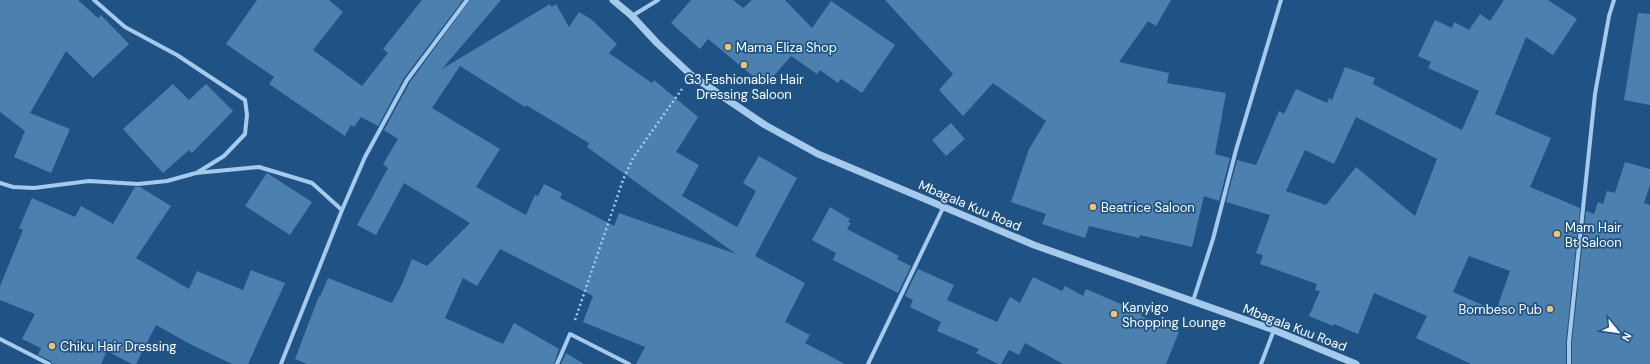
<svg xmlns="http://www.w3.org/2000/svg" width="1650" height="364" viewBox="0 0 1650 364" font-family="'DM Sans',sans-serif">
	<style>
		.building { fill: #4c80af; fill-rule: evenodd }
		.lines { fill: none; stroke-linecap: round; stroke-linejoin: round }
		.path { stroke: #a7caea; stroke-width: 2.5; stroke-dasharray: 2 3; stroke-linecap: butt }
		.minor { stroke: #a7caea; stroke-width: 4 }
		.tertiary { stroke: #a7caea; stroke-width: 7 }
		.poi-dot { fill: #f7c367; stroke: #1f5385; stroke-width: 1.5 }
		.labels { text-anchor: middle; stroke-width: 3.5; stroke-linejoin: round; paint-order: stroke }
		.poi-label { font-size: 13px; fill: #fff; stroke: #1f5385; text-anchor: start }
		.street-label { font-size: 13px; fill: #fff; stroke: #1f5385 }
	</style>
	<rect width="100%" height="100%" fill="#1f5385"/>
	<!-- building -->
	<g class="building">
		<polygon points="0,0 78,0 98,18 101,15 129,44 93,78 66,51 30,113 70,129 51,173 14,157 25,131 0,112"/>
		<polygon points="257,0 329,0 343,12 313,50 362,86 388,53 383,49 422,0 463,0 404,78 378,126 361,117 354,127 351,125 345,136 269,84 274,77 226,44"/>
		<path d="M470 0H501L442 69 550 4 551 7 556 4 569 27 579 12 591 19 617 44 609 53 652 83 654 80 698 117 676 152 699 165 682 196 737 227 756 191 743 183 759 156 797 178 755 256 805 283 785 322 810 335 805 343 845 364H636L645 347 583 322 593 296 500 249 477 286 463 278 445 318 503 344 514 323 559 349 554 364H307L295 359 319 296 320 297 328 278 392 303 402 284 412 259 427 266 470 223 404 183 376 235 357 225 388 168 383 164 398 139 384 130 410 82ZM460 66 525 107 526 105 589 143 587 147 736 254 619 213 614 226 560 198 562 193 544 184 538 196 535 195 526 215 476 187 500 149 432 108Z"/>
		<polygon points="691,0 733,0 743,8 752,0 785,0 812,28 831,1 895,45 862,93 841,79 838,83 820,70 817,74 791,56 765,86 708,39 700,49 671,23"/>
		<polygon points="885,0 1171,0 1156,26 1148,21 1119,62 1169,73 1167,83 1226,93 1215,154 1230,158 1219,201 1204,196 1192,247 1140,235 1139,238 1089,226 1085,238 1042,224 1046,214 1011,202 1029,149 1046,121 993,83 963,116 939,90 953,74"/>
		<path d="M1504 0H1548L1577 19 1553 55 1526 37 1495 114 1551 138 1530 187 1580 208 1566 342V364H1471L1416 338 1427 316 1374 293 1358 334 1334 324 1333 326 1309 316 1320 291 1315 290 1317 284 1260 264 1263 255 1256 253 1270 215 1226 202 1237 160 1256 165 1279 111 1284 114 1296 89 1327 103 1329 98 1332 100 1345 67 1375 78 1373 84 1462 130 1479 91 1428 68 1431 62 1418 56 1435 20 1452 28 1454 22 1469 30 1480 14 1490 21ZM1356 117 1437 159 1415 216 1356 167 1326 205 1286 191 1305 150 1334 164ZM1469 256 1510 271 1496 311 1453 292Z"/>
		<polygon points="1638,13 1650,14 1650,105 1624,100"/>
		<polygon points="173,84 189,100 206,84 233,111 192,153 189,150 163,173 123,129"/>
		<polygon points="951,123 965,139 946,156 932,140"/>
		<polygon points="1625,162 1650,169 1650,185 1644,203 1650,205 1650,364 1572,364 1572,342 1586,211 1594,214 1598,202 1603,204 1607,191 1615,193"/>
		<polygon points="267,173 312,202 290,235 245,206"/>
		<polygon points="135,187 140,187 171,206 136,258 189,289 197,271 243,290 251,270 285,283 248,364 232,364 192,345 156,325 136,364 132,364 107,351 101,364 52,364 51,361 38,355 41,348 22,339 35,314 0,300 0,286 23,230 19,228 32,198 75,217 81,206 113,224"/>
		<polygon points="830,207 850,219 848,222 851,223 847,229 899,256 897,259 911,266 898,293 833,260 836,253 812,240"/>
		<polygon points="918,269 954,285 947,300 997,322 1010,297 1020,303 1033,277 1062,291 1065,286 1083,296 1086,289 1142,313 1141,316 1179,332 1166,364 1063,364 1025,343 1019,355 1009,350 1001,364 998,364 976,353 979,349 937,331 941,322 910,307 913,300 905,296"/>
		<polygon points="566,353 584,364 561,364"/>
	</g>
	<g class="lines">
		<!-- path -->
		<polyline class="path" points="575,320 623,180 633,158 682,89"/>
		<!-- minor -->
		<g class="minor">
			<polyline points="94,0 125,27 177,55 245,100 247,115 245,134 224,156 198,172"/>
			<polyline points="632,16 658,0"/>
			<polyline points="0,183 13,187 34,188 89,181 138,184 167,181 196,173 259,167 312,183 342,210"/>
			<polyline points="1193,301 1213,239 1236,150 1281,0"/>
			<polyline points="0,339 49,364"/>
			<polyline points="281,364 342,210 365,157 407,80 467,0"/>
			<polyline points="557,364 570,334 629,364"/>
			<polyline points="868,364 943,208"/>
			<polyline points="1261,364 1274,330"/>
			<polyline points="1569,364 1569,342 1595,94 1609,16 1614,0"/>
		</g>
		<!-- tertiary -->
		<polyline class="tertiary" points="613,0 632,16 657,43 691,75 765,125 818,154 1034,245 1274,330 1356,364"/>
	</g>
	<!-- markers -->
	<g class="poi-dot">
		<circle cx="728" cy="47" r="4"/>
		<circle cx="744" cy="65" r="4"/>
		<circle cx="1093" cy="207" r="4"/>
		<circle cx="1557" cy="234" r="4"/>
		<circle cx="1550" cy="309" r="4"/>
		<circle cx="1114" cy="314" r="4"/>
		<circle cx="52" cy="346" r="4"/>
	</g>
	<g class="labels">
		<!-- poi labels -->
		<g class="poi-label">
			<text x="736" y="52">Mama Eliza Shop</text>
			<text x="744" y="84" text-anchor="middle">G3 Fashionable Hair<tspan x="744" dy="15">Dressing Saloon</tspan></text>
			<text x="1101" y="212">Beatrice Saloon</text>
			<text x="1565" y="232">Mam Hair<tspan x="1565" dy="15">Bt Saloon</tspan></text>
			<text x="1122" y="312">Kanyigo<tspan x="1122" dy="15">Shopping Lounge</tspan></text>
			<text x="1542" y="314" text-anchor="end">Bombeso Pub</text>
			<text x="60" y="351">Chiku Hair Dressing</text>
		</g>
		<!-- street labels -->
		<g class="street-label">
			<text transform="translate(970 205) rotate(23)" y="5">Mbagala Kuu Road</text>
			<text transform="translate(1295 327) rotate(21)" y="5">Mbagala Kuu Road</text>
		</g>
	</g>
	<!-- north arrow -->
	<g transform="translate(1618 332) rotate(119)" stroke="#1f5385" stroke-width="3" paint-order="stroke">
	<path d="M0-3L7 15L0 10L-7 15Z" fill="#ffffff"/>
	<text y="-6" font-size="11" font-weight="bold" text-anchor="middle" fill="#ffffff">N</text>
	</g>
</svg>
